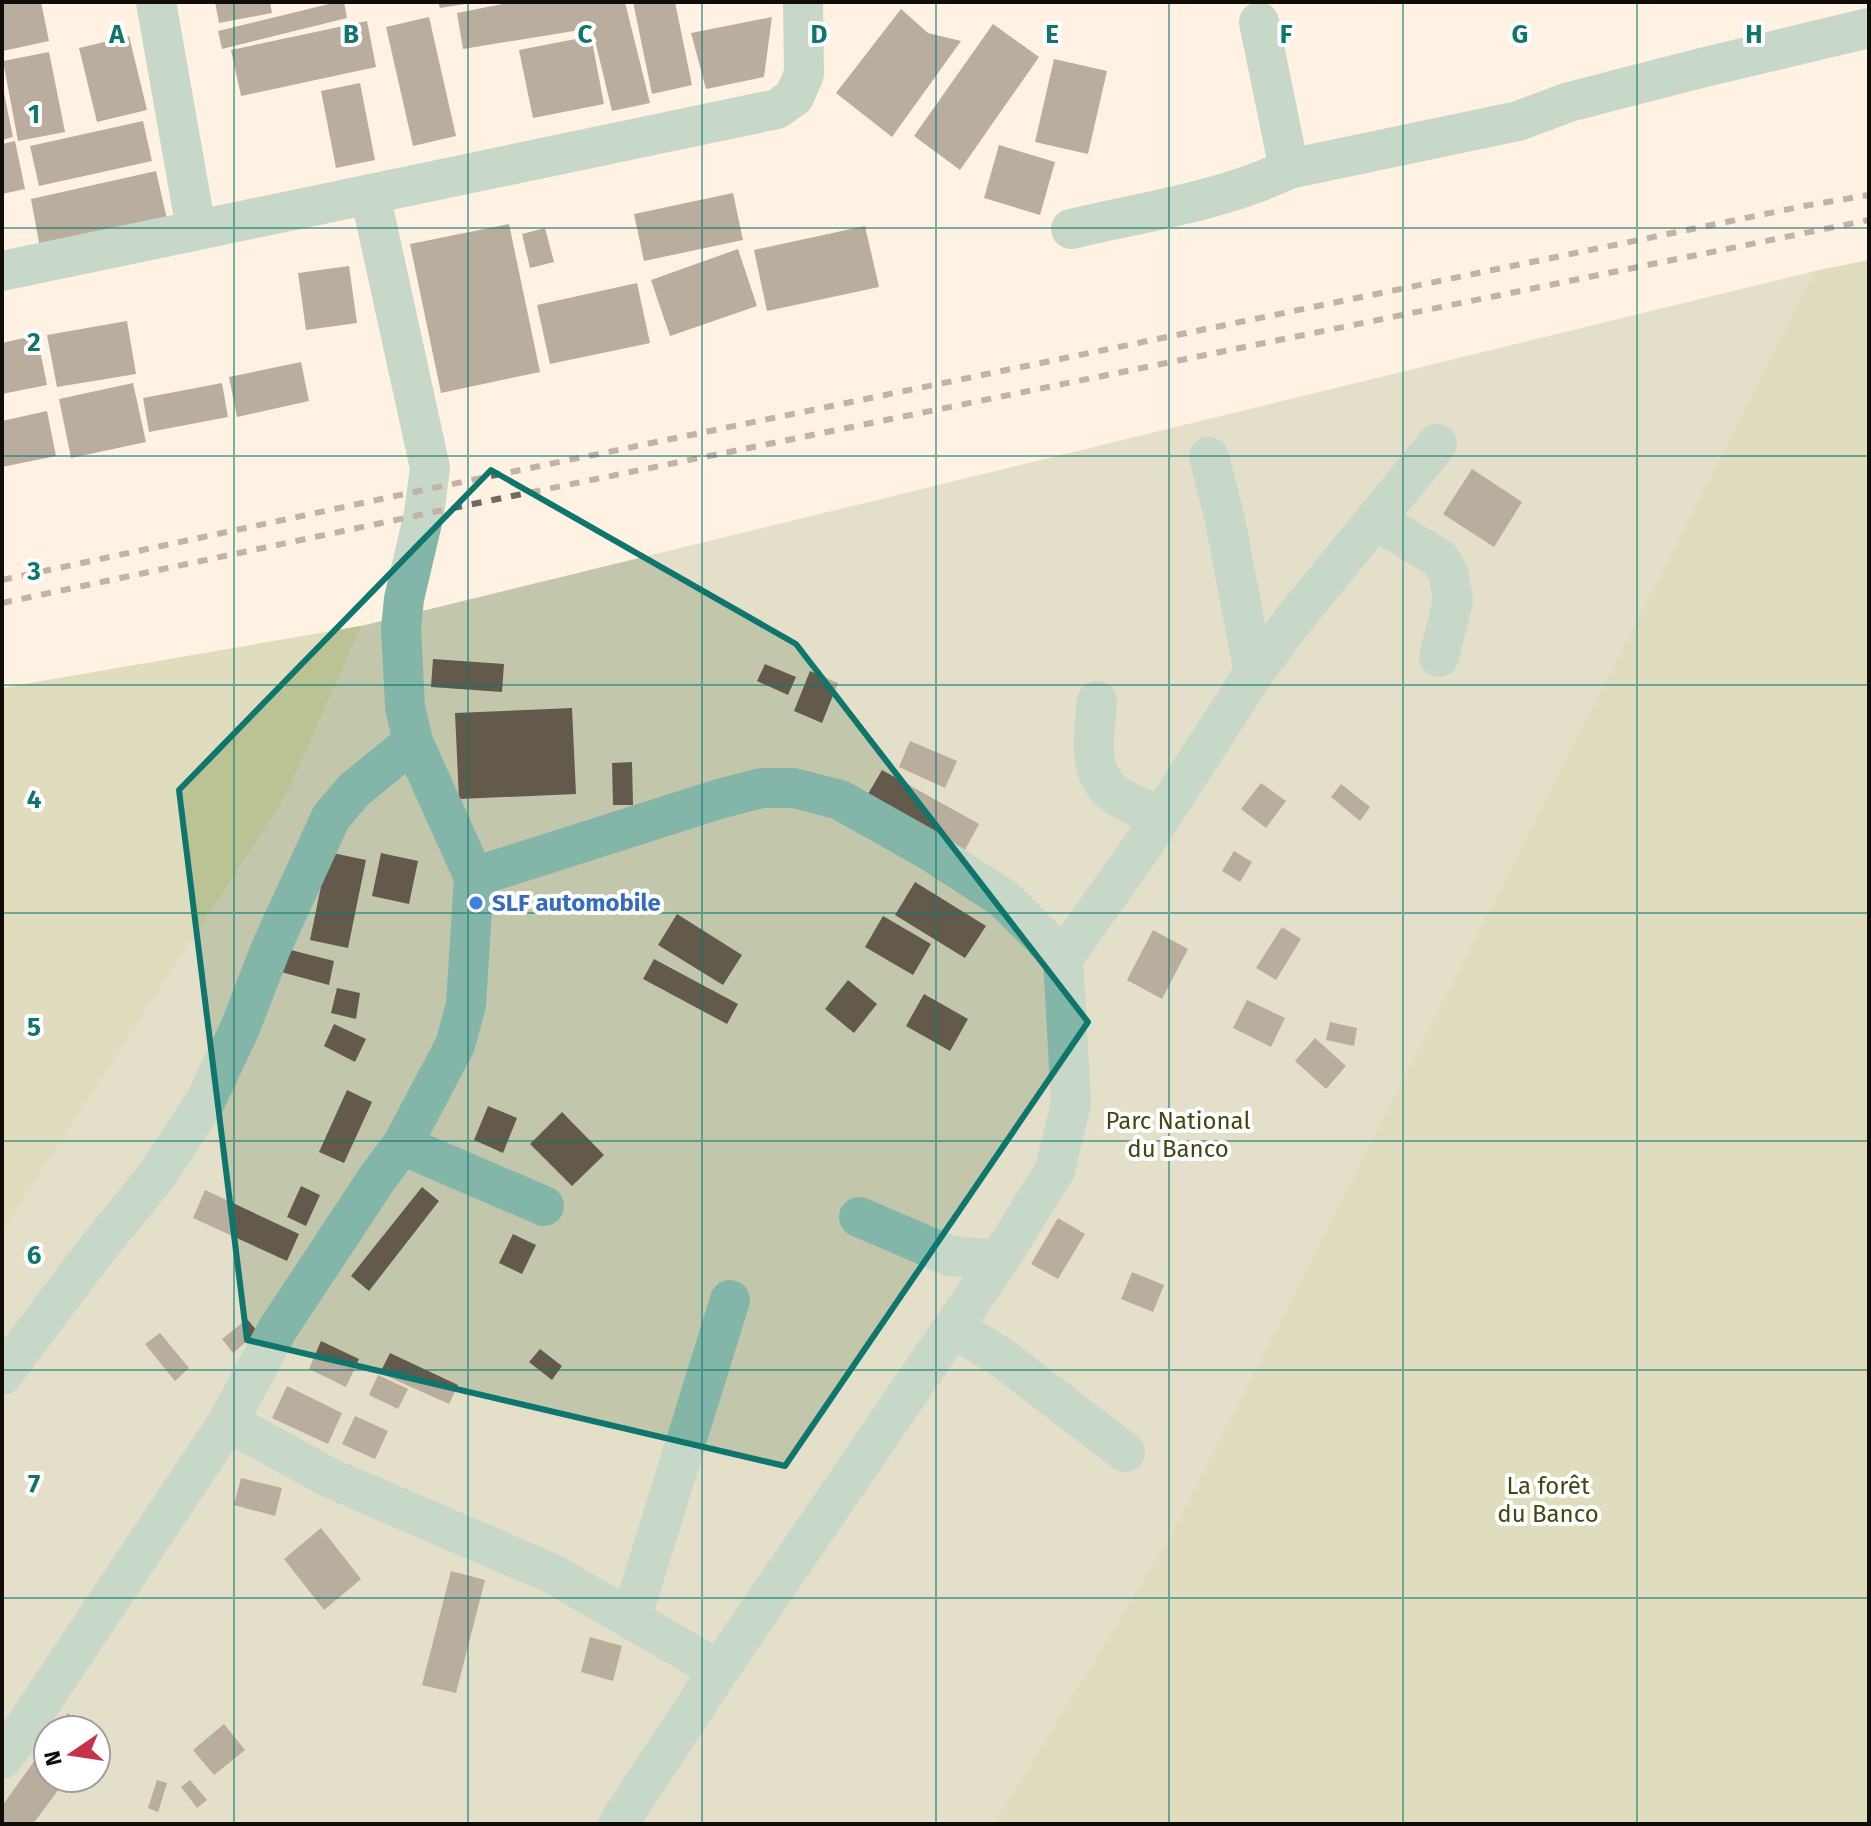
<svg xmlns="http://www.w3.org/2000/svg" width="1871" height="1826" viewBox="0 0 1871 1826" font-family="'Fira Sans',sans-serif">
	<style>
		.green { fill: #c2c7ab; fill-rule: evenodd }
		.forest { fill: #bbc394 }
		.building { fill: #645a4c }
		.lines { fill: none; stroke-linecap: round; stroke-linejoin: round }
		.minor { stroke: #83b5a9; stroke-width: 40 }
		.rail { stroke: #716960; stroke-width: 6; stroke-dasharray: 10 10; stroke-linecap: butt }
		.marked { fill: none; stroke: #0f766e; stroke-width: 6; stroke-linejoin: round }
		.grid { fill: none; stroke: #0f766e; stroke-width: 2; stroke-opacity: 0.55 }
		.shop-dot { fill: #3f7fe0; stroke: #fff; stroke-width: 3 }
		.labels { text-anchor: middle; stroke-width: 8; stroke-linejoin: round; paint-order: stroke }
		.shop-label { font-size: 24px; font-weight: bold; fill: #366cbe; stroke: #fff; text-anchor: start }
		.park-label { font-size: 24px; fill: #414811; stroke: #fff }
		.grid-label { font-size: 26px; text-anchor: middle; font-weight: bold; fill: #0f766e; stroke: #fff; stroke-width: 8; stroke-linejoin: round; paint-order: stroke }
	</style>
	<rect width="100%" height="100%" fill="#fff2e2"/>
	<!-- green -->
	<path class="green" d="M1869 260V1824H2V688L361 626 1815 271ZM48 1730H96V1778H48Z"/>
	<!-- forest -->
	<g class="forest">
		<polygon points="1869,260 1869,1824 994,1824 1170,1537 1815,271"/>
		<polygon points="361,626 286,795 2,1232 2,688"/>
	</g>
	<!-- building -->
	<g class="building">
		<polygon points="2,2 41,2 49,41 3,51"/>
		<polygon points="215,2 270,2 272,13 219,23"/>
		<polygon points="337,2 344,2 347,18 222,49 218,31"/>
		<polygon points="438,2 464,2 465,4 440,8"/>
		<polygon points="513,2 625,2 650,103 612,111 592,28 463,49 457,13"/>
		<polygon points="633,2 675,2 692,85 652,94"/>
		<polygon points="901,9 928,33 961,41 892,137 836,93"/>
		<polygon points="429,17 456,136 413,146 386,27"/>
		<polygon points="772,17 764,77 706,89 691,33"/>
		<polygon points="367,21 376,67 241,96 231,50"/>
		<polygon points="993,24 1039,57 960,170 914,136"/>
		<polygon points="129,36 147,110 97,122 79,48"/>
		<polygon points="591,36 604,104 533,118 519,50"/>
		<polygon points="49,52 65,132 18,141 3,61"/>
		<polygon points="1054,59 1107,71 1088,154 1035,142"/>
		<polygon points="360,83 375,160 336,168 321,91"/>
		<polygon points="2,88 3,88 13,137 2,140"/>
		<polygon points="143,121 152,161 39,186 30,146"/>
		<polygon points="15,141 25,189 2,194 2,144"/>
		<polygon points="999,145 1055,162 1040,215 984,198"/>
		<polygon points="156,171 167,219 40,248 31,199"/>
		<polygon points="733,193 743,240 644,261 634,214"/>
		<polygon points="509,224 540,372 441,393 410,244"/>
		<polygon points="865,226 879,287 767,311 754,250"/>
		<polygon points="545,228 554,262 530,268 522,234"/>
		<polygon points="738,249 757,306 670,336 651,280"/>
		<polygon points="349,266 357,323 306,330 298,273"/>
		<polygon points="637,283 650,343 550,364 537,305"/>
		<polygon points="127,321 136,374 57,387 47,335"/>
		<polygon points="37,335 47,385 2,394 2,343"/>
		<polygon points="301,362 309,401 237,417 229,377"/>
		<polygon points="133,383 146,442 71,458 59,399"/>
		<polygon points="222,383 228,417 149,432 143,398"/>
		<polygon points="47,411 56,456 2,467 2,421"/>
		<polygon points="1472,469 1522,502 1494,547 1443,514"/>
		<polygon points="433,659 504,664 502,692 431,687"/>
		<polygon points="765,664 796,677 788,695 757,681"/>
		<polygon points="810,671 838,683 822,723 794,711"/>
		<polygon points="572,708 576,794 459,799 455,713"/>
		<polygon points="910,741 957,761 945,788 899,767"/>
		<polygon points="632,762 633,805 613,805 612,763"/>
		<polygon points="882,770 979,824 959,861 861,806"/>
		<polygon points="1261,783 1286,801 1266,828 1241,809"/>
		<polygon points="1341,784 1370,807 1360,821 1331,797"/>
		<polygon points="1234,851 1252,862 1240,882 1222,871"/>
		<polygon points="328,852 366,860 348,948 310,940"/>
		<polygon points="381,853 418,861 409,904 372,896"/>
		<polygon points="915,882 986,926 965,958 895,915"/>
		<polygon points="677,914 742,955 723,985 658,945"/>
		<polygon points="883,916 931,944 913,975 865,947"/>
		<polygon points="1282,927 1301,939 1276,980 1256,968"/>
		<polygon points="1153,930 1188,949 1162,999 1127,980"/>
		<polygon points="287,949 334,961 329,985 281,972"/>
		<polygon points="654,959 738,1004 727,1024 643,979"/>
		<polygon points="848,980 877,1004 854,1033 825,1009"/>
		<polygon points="337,988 360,993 356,1019 331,1013"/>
		<polygon points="924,994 968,1019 950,1051 906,1026"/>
		<polygon points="1247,1000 1285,1018 1271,1047 1233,1028"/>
		<polygon points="1330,1022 1357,1028 1354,1046 1326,1040"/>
		<polygon points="334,1024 366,1039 355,1062 324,1046"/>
		<polygon points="1315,1038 1346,1066 1326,1089 1295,1061"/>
		<polygon points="347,1090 372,1102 344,1163 319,1152"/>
		<polygon points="488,1106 517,1118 503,1153 474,1140"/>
		<polygon points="562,1112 604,1155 572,1186 530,1144"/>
		<polygon points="301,1186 320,1195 306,1226 287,1217"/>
		<polygon points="422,1187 439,1201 369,1291 351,1276"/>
		<polygon points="205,1190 299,1234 287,1261 193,1218"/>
		<polygon points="1058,1218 1085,1234 1058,1279 1031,1264"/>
		<polygon points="513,1234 536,1245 522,1274 499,1263"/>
		<polygon points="1132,1272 1164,1285 1153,1312 1121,1299"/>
		<polygon points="247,1319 258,1332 233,1353 222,1339"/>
		<polygon points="160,1333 189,1368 175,1381 145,1344"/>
		<polygon points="321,1341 359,1359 346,1387 309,1369"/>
		<polygon points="540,1349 562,1366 552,1380 529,1362"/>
		<polygon points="390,1353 458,1385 449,1404 380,1373"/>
		<polygon points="378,1375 408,1389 398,1409 369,1395"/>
		<polygon points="287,1386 342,1413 328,1444 272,1418"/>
		<polygon points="355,1416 388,1431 375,1459 342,1444"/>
		<polygon points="241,1478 282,1488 275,1516 234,1505"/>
		<polygon points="321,1528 361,1579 324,1610 284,1559"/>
		<polygon points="451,1571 485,1580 456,1693 422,1685"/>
		<polygon points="590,1637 622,1646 613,1681 581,1672"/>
		<polygon points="68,1713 85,1727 83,1730 55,1730"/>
		<polygon points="224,1724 245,1750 214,1775 193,1750"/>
		<polygon points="38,1756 48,1763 48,1778 67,1778 33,1824 2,1824 2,1806"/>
		<polygon points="157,1780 167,1783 158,1812 148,1808"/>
		<polygon points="190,1780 207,1800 197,1808 181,1787"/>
	</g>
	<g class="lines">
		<!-- minor -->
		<g class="minor">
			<polyline points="156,2 196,229"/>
			<polyline points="1259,22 1289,169 1518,121 1569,102 1701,68 1869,28"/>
			<path d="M1071 229C1143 212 1222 201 1289 169"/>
			<polyline points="2,271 777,109 794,97 804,74 803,2"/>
			<polyline points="1209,457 1225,520 1254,673"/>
			<polyline points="1376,520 1440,559 1449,575 1453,601 1439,657"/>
			<path d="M1097 701C1095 729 1086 770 1111 791 1125 803 1144 809 1161 816"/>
			<polyline points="474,877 719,799 761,788 794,788 840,800 927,849 1003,898 1063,958"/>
			<polyline points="402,1145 544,1206"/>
			<polyline points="859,1217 950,1256 999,1260"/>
			<polyline points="953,1327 1005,1360 1125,1452"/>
			<polyline points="2,1375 93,1254 157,1175 206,1100 240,1028 271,948 331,817 354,790 413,742"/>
			<polyline points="228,1422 330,1478 551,1573 719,1670"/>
			<polyline points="631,1619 730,1300"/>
			<polyline points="2,1759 18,1737 228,1422 277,1330 378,1177 402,1145 455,1045 466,1005 474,877 413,742 405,707 401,628 404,599 424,514 430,468 370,194"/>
			<polyline points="618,1824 719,1670 999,1260 1055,1170 1071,1103 1063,958 1141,848 1254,673 1294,619 1437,444"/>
		</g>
		<!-- rail -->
		<g class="rail">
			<polyline points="2,580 428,489 1804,206 1869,195"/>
			<polyline points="2,603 424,514 1869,220"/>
		</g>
	</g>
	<!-- marked area -->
	<path d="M0 0H1871V1826H0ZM491 470 796 644 1088 1022 785 1466 247 1340 179 790Z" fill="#fff2e2" fill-opacity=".55" fill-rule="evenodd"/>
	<path class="marked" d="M491 470 796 644 1088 1022 785 1466 247 1340 179 790Z"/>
	<!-- grid -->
	<path class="grid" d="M234 2V1824M468 2V1824M702 2V1824M936 2V1824M1169 2V1824M1403 2V1824M1637 2V1824M2 228H1869M2 456H1869M2 685H1869M2 913H1869M2 1141H1869M2 1370H1869M2 1598H1869"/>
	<!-- markers -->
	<circle class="shop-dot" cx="476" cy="903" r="8"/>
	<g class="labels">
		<!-- shop labels -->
		<g class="shop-label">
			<text x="492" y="911">SLF automobile</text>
		</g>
		<!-- park labels -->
		<g class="park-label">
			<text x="1178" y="1129">Parc National<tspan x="1178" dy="28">du Banco</tspan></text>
			<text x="1548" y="1494">La forêt<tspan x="1548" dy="28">du Banco</tspan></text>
		</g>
	</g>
	<g class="grid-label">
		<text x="117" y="43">A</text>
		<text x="351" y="43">B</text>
		<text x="585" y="43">C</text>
		<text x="819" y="43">D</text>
		<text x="1052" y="43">E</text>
		<text x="1286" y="43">F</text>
		<text x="1520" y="43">G</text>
		<text x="1754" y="43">H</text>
		<text x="34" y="123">1</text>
		<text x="34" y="351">2</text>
		<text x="34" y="580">3</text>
		<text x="34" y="808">4</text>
		<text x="34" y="1036">5</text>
		<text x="34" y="1264">6</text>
		<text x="34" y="1493">7</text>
	</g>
	<!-- border -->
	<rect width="1871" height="1826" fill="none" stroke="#100c07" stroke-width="8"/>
	<!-- north arrow -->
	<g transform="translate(72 1754) rotate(257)"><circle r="38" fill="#ffffff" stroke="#9f9e9c" stroke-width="2"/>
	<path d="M0-6L14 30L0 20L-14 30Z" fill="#c5344c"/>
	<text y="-12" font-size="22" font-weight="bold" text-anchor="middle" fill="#100c07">N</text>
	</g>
</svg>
